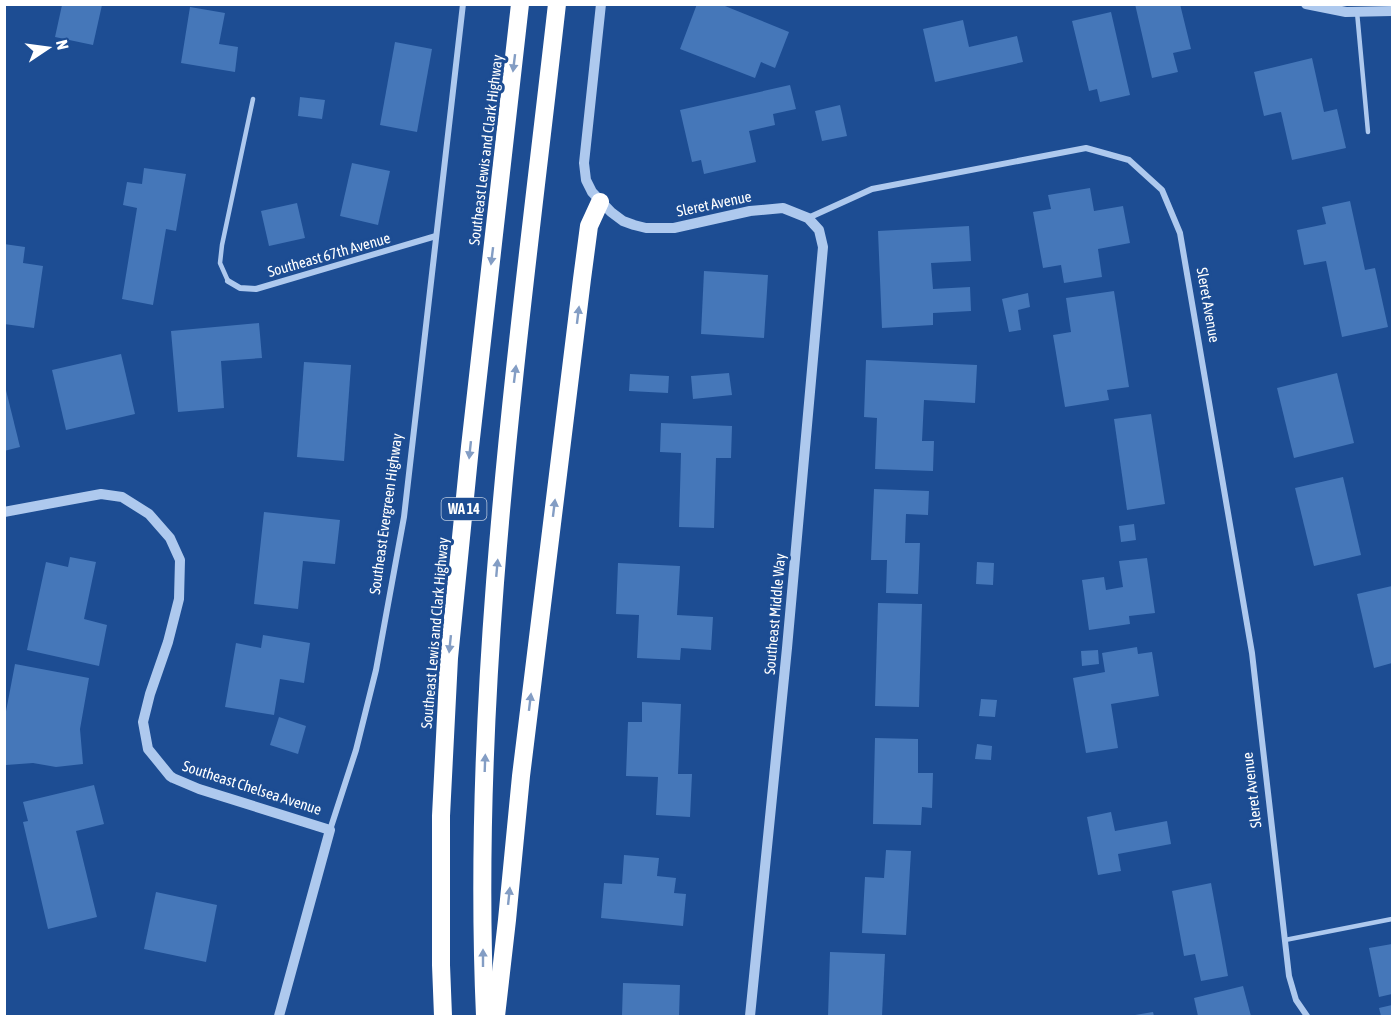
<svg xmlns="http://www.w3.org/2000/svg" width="1397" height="1021" viewBox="0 0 1397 1021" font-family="'Asap Condensed',sans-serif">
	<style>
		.building { fill: #4577b9 }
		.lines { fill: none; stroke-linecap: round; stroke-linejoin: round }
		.service { stroke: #aec9ee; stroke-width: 4.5 }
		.minor { stroke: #aec9ee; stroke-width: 6 }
		.tertiary { stroke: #aec9ee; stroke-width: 10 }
		.motorway { stroke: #fff; stroke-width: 18 }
		.oneway { fill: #839dc4 }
		.labels { text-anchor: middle; stroke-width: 6; stroke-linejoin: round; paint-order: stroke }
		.shield { fill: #1d4d93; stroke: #bbcadf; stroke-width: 1.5 }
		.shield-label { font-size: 14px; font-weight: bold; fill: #fff }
		.street-label { font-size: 15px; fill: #fff; stroke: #1d4d93 }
	</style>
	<rect width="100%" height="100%" fill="#1d4d93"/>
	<!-- building -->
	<g class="building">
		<polygon points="697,4 720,4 789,32 775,68 761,62 755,78 680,49"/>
		<polygon points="1135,4 1180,4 1191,49 1173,53 1178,72 1152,78"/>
		<polygon points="62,5 102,5 93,45 55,37"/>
		<polygon points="190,7 225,13 219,44 238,47 235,72 181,63"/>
		<polygon points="1111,12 1130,95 1100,102 1097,89 1089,91 1072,21"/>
		<polygon points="963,20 969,47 1017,36 1023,62 935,82 923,29"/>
		<polygon points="395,42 432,49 417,132 380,125"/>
		<polygon points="1312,58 1324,112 1337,109 1346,148 1292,160 1281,112 1264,116 1254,72"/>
		<polygon points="790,85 796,109 773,114 775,125 749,131 756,162 704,174 701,160 692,162 680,110"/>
		<polygon points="300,97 325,100 322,119 298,116"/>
		<polygon points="840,105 847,136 822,141 815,111"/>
		<polygon points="352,163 390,171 378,225 340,216"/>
		<polygon points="144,168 186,174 176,231 166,229 153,305 122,299 137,208 123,205 127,182 142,184"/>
		<polygon points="1090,188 1094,211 1123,206 1130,243 1098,249 1102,277 1064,283 1061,265 1043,268 1033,212 1051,209 1048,195"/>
		<polygon points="1350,201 1365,270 1375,268 1388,327 1342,337 1326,261 1304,265 1297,230 1326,224 1322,207"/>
		<polygon points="297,203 305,238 269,246 261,211"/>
		<polygon points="969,226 971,261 931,263 933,289 970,287 971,311 933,313 933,325 882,328 878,231"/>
		<polygon points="4,244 25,247 23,263 43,266 34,328 4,324"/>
		<polygon points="704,271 768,275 764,338 701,334"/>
		<polygon points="1114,291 1129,387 1107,390 1109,400 1065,407 1053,335 1071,332 1066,298"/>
		<polygon points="1028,293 1030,307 1018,310 1021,330 1009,332 1002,299"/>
		<polygon points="259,323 262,358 221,361 224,408 178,412 171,331"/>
		<polygon points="121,354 135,414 66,430 52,370"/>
		<polygon points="866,360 977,365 975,403 924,400 922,441 934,441 933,471 875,469 877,418 864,417"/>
		<polygon points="304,362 351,365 344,461 297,457"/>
		<polygon points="729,373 732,395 693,399 691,376"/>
		<polygon points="1337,373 1354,443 1294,458 1277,388"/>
		<polygon points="630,374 669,376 668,393 629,391"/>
		<polygon points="4,382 20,447 4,451"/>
		<polygon points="1151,414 1165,504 1127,510 1114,419"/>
		<polygon points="661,423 732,426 731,458 716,458 714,528 679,527 681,453 660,452"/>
		<polygon points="1343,477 1361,555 1314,566 1295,488"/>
		<polygon points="874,489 929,491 928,515 906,514 905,543 920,543 918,594 886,593 887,560 871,560"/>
		<polygon points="264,512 340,520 335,564 303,561 298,609 254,604"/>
		<polygon points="1134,524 1136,540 1121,542 1119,526"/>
		<polygon points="70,557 96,562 84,619 107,625 99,666 27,650 46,562 68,567"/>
		<polygon points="1147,558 1155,613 1129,616 1130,624 1089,630 1082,580 1104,577 1106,590 1123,587 1119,561"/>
		<polygon points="977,562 994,563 993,585 976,584"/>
		<polygon points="618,563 680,566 677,615 713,617 711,650 681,648 680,660 637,658 639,615 616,614"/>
		<polygon points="1392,586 1392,663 1374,668 1357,594"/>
		<polygon points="878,603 922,604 919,707 875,706"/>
		<polygon points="263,635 310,643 304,683 280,679 274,715 225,707 236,643 261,648"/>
		<polygon points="1137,647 1138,654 1152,652 1159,696 1111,704 1118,748 1086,753 1073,678 1105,672 1102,653"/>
		<polygon points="1098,650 1099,664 1082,666 1081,651"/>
		<polygon points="15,664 89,678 80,729 83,764 56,767 33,763 6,765 4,722"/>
		<polygon points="981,699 997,700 995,717 979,716"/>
		<polygon points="642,702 681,704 678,774 692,774 690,817 656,815 658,777 626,776 628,722 642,722"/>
		<polygon points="279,717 306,726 298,754 270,745"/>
		<polygon points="875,738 918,739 918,773 933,773 932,808 922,807 921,825 873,824"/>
		<polygon points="977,744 992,746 991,760 975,759"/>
		<polygon points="94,785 104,824 76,831 97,917 48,929 23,822 28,821 23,802"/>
		<polygon points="1111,812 1115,831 1167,821 1171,844 1118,854 1121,871 1098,875 1087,817"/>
		<polygon points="886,850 911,851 906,935 862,933 865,877 884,878"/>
		<polygon points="624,855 659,858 657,876 676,878 674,893 686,894 683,926 601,918 604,883 622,884"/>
		<polygon points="1211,883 1228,976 1201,981 1195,954 1184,956 1172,891"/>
		<polygon points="156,892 217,905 206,962 144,949"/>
		<polygon points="1392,944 1392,994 1379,997 1369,948"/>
		<polygon points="830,952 885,954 882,1016 828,1016"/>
		<polygon points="623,983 680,985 679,1016 622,1016"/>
		<polygon points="1243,986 1251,1016 1198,1016 1194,998"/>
		<polygon points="1392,1005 1392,1016 1381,1016 1379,1008"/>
		<polygon points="1153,1012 1154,1016 1136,1016 1135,1015"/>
	</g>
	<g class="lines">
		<!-- service -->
		<g class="service">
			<polyline points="1357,12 1368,132"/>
			<polyline points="228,281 220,263 222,245 253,99"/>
			<polyline points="1285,940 1392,919"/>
		</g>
		<!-- minor -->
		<g class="minor">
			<polyline points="808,218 872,189 1086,148 1129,160 1162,190 1180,233 1252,653 1289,976 1296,1000 1307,1016"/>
			<polyline points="228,281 240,288 256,289 436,236"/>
			<polyline points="330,830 356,750 376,670 404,517 463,4"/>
		</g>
		<!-- tertiary -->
		<g class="tertiary">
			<polyline points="601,4 584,163 586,180 592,192 611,212 623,221 634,225 646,228 674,228 750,211 783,208 808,218 819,230 823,247 787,648 750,1016"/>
			<polyline points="1306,4 1346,12 1392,11"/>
			<polyline points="4,512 101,494 122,497 149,514 170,538 180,560 179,599 168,642 150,694 143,722 148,749 170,776 173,778 199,789 330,830 279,1016"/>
		</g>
		<!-- motorway -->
		<g class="motorway">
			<polyline points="443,1016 441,965 441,816 449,658 470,447 520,4"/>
			<path d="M485 1016C470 678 519 340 557 4"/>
			<polyline points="496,1016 507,920 521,776 582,279 589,226 600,202"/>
		</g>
	</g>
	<!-- one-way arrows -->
	<defs><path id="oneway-solid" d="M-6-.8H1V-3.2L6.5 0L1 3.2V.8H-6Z" transform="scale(1.5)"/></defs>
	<g class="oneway">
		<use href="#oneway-solid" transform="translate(514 63) rotate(97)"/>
		<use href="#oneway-solid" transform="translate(492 256) rotate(97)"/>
		<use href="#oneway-solid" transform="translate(578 315) rotate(-83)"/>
		<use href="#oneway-solid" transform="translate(515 374) rotate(-83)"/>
		<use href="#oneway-solid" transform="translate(470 450) rotate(96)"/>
		<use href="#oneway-solid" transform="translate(554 508) rotate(-83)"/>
		<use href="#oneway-solid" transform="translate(497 568) rotate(-85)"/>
		<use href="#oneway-solid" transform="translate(450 644) rotate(96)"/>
		<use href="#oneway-solid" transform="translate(530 702) rotate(-83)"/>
		<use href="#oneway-solid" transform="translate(485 763) rotate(-88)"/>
		<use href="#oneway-solid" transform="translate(509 896) rotate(-84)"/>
		<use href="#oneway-solid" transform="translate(483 958) rotate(-90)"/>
	</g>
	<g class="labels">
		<!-- shield labels -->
		<rect class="shield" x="441.5" y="498" width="45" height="22" rx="4.5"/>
		<g class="shield-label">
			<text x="464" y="514">WA 14</text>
		</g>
		<!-- street labels -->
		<g class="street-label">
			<text transform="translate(486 150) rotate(-83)" y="5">Southeast Lewis and Clark Highway</text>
			<text transform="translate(714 204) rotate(-12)" y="5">Sleret Avenue</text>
			<text transform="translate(329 255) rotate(-16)" y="5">Southeast 67th Avenue</text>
			<text transform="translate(1208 305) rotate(80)" y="5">Sleret Avenue</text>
			<text transform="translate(386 514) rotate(-82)" y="5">Southeast Evergreen Highway</text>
			<text transform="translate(775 614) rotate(-85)" y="5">Southeast Middle Way</text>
			<text transform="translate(435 633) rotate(-85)" y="5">Southeast Lewis and Clark Highway</text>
			<text transform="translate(252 788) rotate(18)" y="5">Southeast Chelsea Avenue</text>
			<text transform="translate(1252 790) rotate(-97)" y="5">Sleret Avenue</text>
		</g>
	</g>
	<!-- border -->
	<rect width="1397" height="1021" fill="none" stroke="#ffffff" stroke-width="12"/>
	<!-- north arrow -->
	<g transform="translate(48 48) rotate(77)" stroke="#1d4d93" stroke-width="4.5" paint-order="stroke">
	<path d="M0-4.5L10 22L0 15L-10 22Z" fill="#ffffff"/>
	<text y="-9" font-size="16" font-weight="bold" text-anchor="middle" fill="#ffffff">N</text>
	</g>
</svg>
